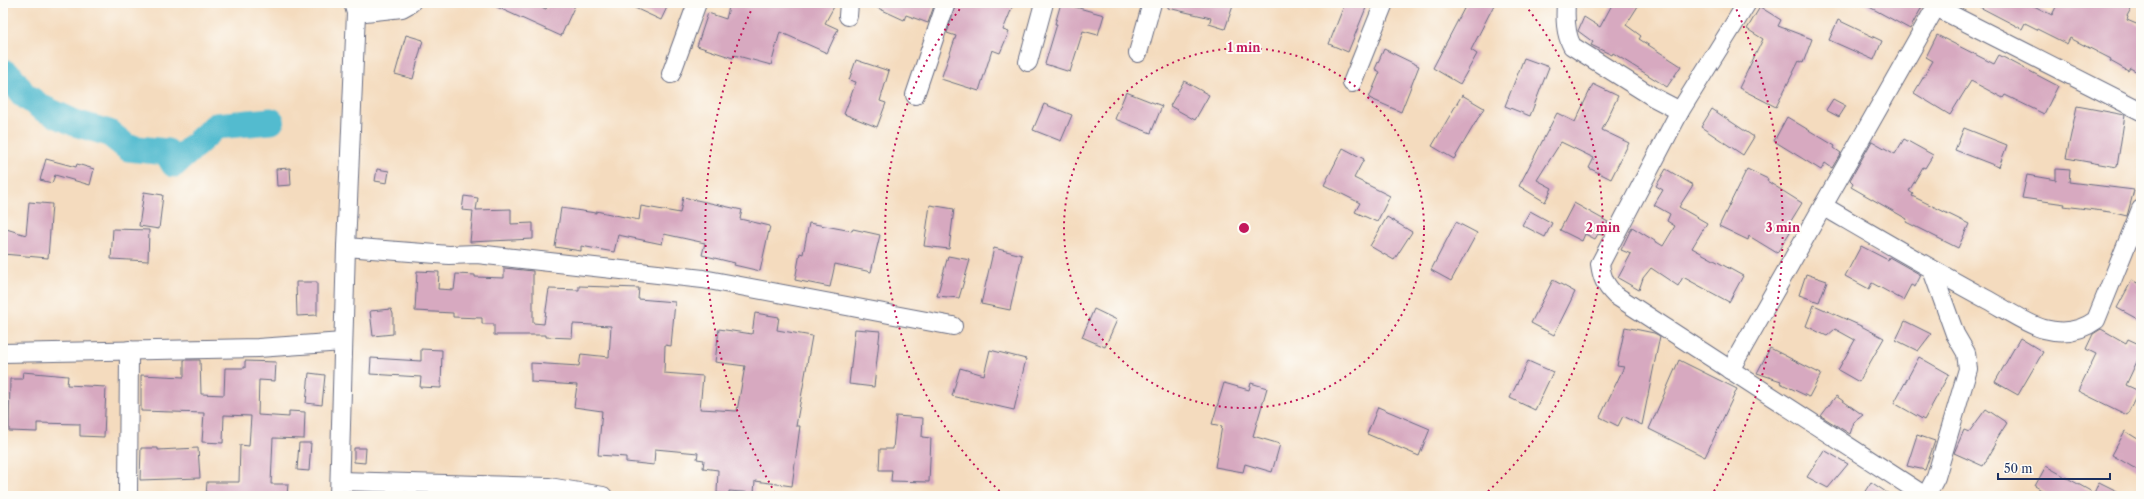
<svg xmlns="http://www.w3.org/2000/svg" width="2144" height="499" viewBox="0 0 2144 499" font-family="'Libre Caslon Text',serif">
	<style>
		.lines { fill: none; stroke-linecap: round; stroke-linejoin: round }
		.river { stroke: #52bbcf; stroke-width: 27 }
		.building { fill: #d7a9c0 }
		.minor-casing { stroke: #676b80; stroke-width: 20 }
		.minor { stroke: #fff; stroke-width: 18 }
		.ring { fill: none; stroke: #c2185b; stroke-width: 2; stroke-dasharray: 2 4 }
		.centre { fill: #c2185b; stroke: #fdfcf7; stroke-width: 2 }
		.ring-label { font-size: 12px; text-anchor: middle; font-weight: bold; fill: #c2185b; stroke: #fdfcf7; stroke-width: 4; stroke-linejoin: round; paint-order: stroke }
	</style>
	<rect width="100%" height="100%" fill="#fdfcf7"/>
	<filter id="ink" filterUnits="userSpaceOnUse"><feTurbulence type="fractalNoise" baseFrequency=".025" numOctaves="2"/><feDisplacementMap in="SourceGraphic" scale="8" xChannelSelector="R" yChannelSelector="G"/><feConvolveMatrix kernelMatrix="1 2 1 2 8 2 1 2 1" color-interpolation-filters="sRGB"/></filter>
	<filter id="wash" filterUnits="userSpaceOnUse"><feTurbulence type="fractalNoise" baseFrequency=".012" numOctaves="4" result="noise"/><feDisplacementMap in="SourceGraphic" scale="16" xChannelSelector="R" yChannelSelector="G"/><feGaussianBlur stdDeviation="0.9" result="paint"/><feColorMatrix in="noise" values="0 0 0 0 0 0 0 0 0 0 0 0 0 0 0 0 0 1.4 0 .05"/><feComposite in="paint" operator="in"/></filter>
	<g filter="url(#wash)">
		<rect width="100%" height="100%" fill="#f4dbbe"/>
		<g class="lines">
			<!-- river -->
			<polyline class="river" points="3,72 11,77 23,94 42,108 75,123 109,133 128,148 167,152 174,164 216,126 271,121"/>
		</g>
		<g id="blocks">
			<!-- building -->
			<g class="building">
				<polygon points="488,3 532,3 546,9 549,3 576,3 561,36"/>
				<polygon points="624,3 669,3 661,20"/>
				<polygon points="730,3 836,3 825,23 838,29 827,53 780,32 771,65 734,55 733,58 697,46 708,13 726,19"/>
				<polygon points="867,3 935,3 928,23 906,15 904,20"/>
				<polygon points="956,3 1014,3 1003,30 1009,32 1000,53 992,50 979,91 941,79 956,36 947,33"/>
				<polygon points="1061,3 1104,15 1098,35 1083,31 1070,72 1045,64 1057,24 1055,24"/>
				<polygon points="1168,3 1234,3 1225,29 1209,24 1211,18 1168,8"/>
				<polygon points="1345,3 1368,3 1348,52 1329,44"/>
				<polygon points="1467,3 1495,3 1471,50 1477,54 1460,84 1433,68"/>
				<polygon points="1613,3 1640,3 1626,25 1641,36 1639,39 1681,66 1667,87 1613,53 1612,55 1591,45 1593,42 1578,31 1584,17 1600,27"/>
				<polygon points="1862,3 1924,3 1910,29"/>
				<polygon points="1972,3 2028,3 2052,15 2058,3 2134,3 2127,16 2128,17 2127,20 2141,26 2141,74 2130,68 2128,71 2110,61 2111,59 2070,38 2067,44 2025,23 2022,29"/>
				<polygon points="1760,7 1781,20 1778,26 1812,39 1803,63 1799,61 1776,107 1739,88 1763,39 1747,29"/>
				<polygon points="1838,20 1882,41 1874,60 1829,40"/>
				<polygon points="406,35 423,40 413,79 395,74"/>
				<polygon points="1937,35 1994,64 1999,55 2058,86 2044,114 2005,95 2003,98 1971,81 1950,115 1914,93 1933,61 1926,57"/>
				<polygon points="1384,49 1419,66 1401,112 1369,98 1380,72 1375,69"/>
				<polygon points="1524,58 1549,67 1530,116 1505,106"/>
				<polygon points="856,60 889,71 880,101 886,103 877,127 844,114 856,82 849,80"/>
				<polygon points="1184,81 1209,95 1195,120 1170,106"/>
				<polygon points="1593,84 1618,96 1602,130 1629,143 1611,179 1589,168 1594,158 1561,142 1537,180 1552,188 1545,202 1519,186 1557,113 1575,122"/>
				<polygon points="1126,92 1162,106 1151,133 1115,119"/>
				<polygon points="1462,95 1484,108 1454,159 1432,146"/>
				<polygon points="1833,99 1846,106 1839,117 1826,110"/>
				<polygon points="1044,104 1072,115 1061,141 1033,130"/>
				<polygon points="2077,106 2125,115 2117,167 2066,158"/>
				<polygon points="1712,109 1754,137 1743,155 1701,127"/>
				<polygon points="1787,117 1835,146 1834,148 1841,153 1832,168 1825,163 1821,170 1774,141"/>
				<polygon points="1964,128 2007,145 1999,167 1955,150"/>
				<polygon points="1904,139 1933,155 1925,168 1923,167 1909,191 1913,194 1912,196 1969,224 1958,248 1906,222 1907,219 1851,187 1853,183 1850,180 1872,141 1895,154"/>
				<polygon points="1343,148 1364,159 1354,178 1390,196 1377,222 1355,212 1360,203 1324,185"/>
				<polygon points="46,159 76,167 77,164 94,169 90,185 55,175 52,183 40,180"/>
				<polygon points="290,168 291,185 277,186 276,169"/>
				<polygon points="377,169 389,171 387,183 375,181"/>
				<polygon points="1666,169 1693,185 1679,207 1707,223 1692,248 1743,276 1729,302 1683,277 1678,286 1651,268 1643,278 1639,290 1618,278 1631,254 1621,250 1632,227 1663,246 1675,226 1667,221 1670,214 1654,205 1663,190 1656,186"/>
				<polygon points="1747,169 1768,179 1767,181 1802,203 1786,229 1790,232 1777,253 1749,236 1748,240 1719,226"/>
				<polygon points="2056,169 2070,170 2069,182 2134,190 2127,216 2110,212 2064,206 2065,204 2022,198 2027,175 2056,180"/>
				<polygon points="144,192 163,195 159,229 139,226"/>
				<polygon points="464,196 478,198 476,210 511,209 511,224 533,223 533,239 470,242 473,211 462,210"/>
				<polygon points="683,197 742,210 740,219 770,226 760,271 734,265 735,263 702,255 705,243 664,234 662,244 618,235 614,252 581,246 581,251 555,247 561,208 596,213 596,211 639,220 641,206 680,213"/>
				<polygon points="29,202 52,204 48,258 3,254 3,228 26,235"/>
				<polygon points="1574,203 1608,222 1602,235 1598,234 1595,239 1585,234 1582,241 1560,230"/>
				<polygon points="930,205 954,209 949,249 924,246"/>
				<polygon points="1530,211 1552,223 1545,237 1522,225"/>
				<polygon points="1387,217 1412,232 1394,260 1370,246"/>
				<polygon points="1456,222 1477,233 1451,281 1431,270"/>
				<polygon points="809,223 852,231 853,229 880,235 871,272 835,264 830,287 795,280 800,253 803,254"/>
				<polygon points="113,229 149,230 148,261 111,259"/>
				<polygon points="1861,246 1888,260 1889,257 1921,275 1915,287 1911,285 1903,300 1872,283 1869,289 1845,276"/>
				<polygon points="994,248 1022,255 1010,310 981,304"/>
				<polygon points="948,256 970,260 959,298 937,296"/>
				<polygon points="504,268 533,271 533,323 544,324 549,289 579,290 579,286 639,288 638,299 675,302 671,346 665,345 664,373 703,376 700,409 737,411 745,366 715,362 719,329 752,334 755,313 779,317 777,330 812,336 796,426 800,426 792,486 755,481 754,493 729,491 729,494 717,493 718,470 703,468 704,460 697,459 698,453 655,449 654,465 626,462 626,457 598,455 602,411 574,407 577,385 531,382 531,363 579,366 581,354 609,357 611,326 573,324 572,338 546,337 546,335 494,335 494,324 482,324 482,318 453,317 453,313 415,311 417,271 439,272 438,289 454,290 456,274 475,275 475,277 504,278"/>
				<polygon points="1806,274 1827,281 1819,302 1799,295"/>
				<polygon points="1553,280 1575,292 1554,335 1531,323"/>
				<polygon points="2132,280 2141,285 2141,321 2117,308"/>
				<polygon points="296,282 317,282 317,315 297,316"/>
				<polygon points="1814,305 1861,326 1884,338 1859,382 1838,370 1855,340 1835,329 1827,336 1806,326"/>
				<polygon points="391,309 393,314 393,334 373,336 370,311"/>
				<polygon points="1094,309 1117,320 1105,347 1082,337"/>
				<polygon points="1905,321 1931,334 1918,351 1896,340"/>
				<polygon points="1625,327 1654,333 1660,336 1642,425 1623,416 1618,426 1600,417 1624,367 1617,366"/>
				<polygon points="855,329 880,331 874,387 849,384"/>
				<polygon points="2101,329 2126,343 2128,339 2141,345 2141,353 2126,385 2139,391 2127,415 2078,391 2096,354 2086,349 2093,334"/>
				<polygon points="2020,338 2043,352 2018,395 1995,382"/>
				<polygon points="1770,348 1821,374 1809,397 1780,383 1781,381 1757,373"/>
				<polygon points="421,349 442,350 441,388 420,387 421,377 370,374 371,358 421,361"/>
				<polygon points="990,350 1026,359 1014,410 952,396 960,368 984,375"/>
				<polygon points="1919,357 1949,374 1924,420 1894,403"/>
				<polygon points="184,360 200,360 201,394 224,395 225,368 245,368 245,361 276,362 275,381 259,380 258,415 289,417 289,411 305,412 304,439 273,438 271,484 288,484 287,496 206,496 207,482 239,482 240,445 249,446 251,416 224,415 223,443 202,442 204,413 141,411 141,375 184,377"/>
				<polygon points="1679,360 1737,389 1705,457 1649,429"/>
				<polygon points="1528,361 1553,372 1535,410 1510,398"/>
				<polygon points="23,372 68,376 67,385 106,387 104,437 80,436 80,424 37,423 37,432 9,431 10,379 22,379"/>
				<polygon points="309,373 325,375 322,405 306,403"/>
				<polygon points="1224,383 1249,390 1251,383 1267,388 1253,436 1280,444 1272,472 1245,464 1243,472 1215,467 1222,426 1212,424"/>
				<polygon points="1836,396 1863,415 1854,422 1850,434 1821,416"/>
				<polygon points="1378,407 1430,429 1419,456 1367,434"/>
				<polygon points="1986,409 2007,423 1994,443 1996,444 1983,466 1954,453 1964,430 1969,432"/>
				<polygon points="896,416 923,418 922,437 931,438 929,482 891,481 892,470 879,470 880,449 893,449"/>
				<polygon points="2125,431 2141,441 2141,472 2112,455"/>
				<polygon points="1917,435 1935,441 1925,470 1907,466"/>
				<polygon points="299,443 311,443 309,471 297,470"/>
				<polygon points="141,448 158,448 158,450 198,448 200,478 140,480"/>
				<polygon points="354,448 366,448 365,463 354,462"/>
				<polygon points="1824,450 1848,464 1828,488 1807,477"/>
				<polygon points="2046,466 2094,493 2099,482 2127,496 2051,496 2035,486"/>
				<polygon points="1871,482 1892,496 1862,496"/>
			</g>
		</g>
	</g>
	<g filter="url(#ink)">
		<use href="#blocks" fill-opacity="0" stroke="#676b80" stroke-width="1"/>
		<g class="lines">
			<defs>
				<g id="minor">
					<path d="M1566 3C1565 18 1565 33 1572 46L1653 97 1680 111"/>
					<path d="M1747 3 1680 111 1600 264C1602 278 1605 285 1615 295L1925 496"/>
					<polyline points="1936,7 2141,111"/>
					<polyline points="356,13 402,8 411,3"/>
					<polyline points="848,16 849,3"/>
					<polyline points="1138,53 1152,3"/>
					<polyline points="1028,62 1044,3"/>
					<polyline points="671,74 697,3"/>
					<polyline points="1352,83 1384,3"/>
					<polyline points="915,95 946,3"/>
					<path d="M1823 206C1878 238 1932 270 1988 300 2003 308 2028 325 2044 329 2063 334 2081 331 2096 320L2141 209"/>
					<polyline points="346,247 449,255 477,254 703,279 953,326"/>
					<polyline points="3,353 258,348 343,342"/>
					<polyline points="1730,370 1938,3"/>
					<polyline points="340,481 549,487 603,496"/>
					<polyline points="128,496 129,350"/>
					<polyline points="339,496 346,247 356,13 353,3"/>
					<polyline points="1926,496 1936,477 1968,369 1966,353 1955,334 1932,270"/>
				</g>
			</defs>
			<!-- minor casing -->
			<use href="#minor" class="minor-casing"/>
			<!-- minor -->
			<use href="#minor" class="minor"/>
		</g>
	</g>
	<!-- distance rings -->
	<g class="ring">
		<circle cx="1244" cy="228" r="180"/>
		<path d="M1004 495A359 359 0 0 1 963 5M1525 5A359 359 0 0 1 1484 495"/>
		<path d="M775 493A539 539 0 0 1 754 4M1734 4A539 539 0 0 1 1713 493"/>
	</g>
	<circle cx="1244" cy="228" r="6" class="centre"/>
	<g class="ring-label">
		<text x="1244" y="52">1 min</text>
		<text x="1603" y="232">2 min</text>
		<text x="1783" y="232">3 min</text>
	</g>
	<!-- margin -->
	<rect width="2144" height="499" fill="none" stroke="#fdfcf7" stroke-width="16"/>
	<!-- scale -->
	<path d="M1998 473v6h112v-6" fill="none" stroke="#1b2f5e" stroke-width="2"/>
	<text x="2004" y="473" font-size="12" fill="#1b2f5e" stroke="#fdfcf7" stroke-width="3" paint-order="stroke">50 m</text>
</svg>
